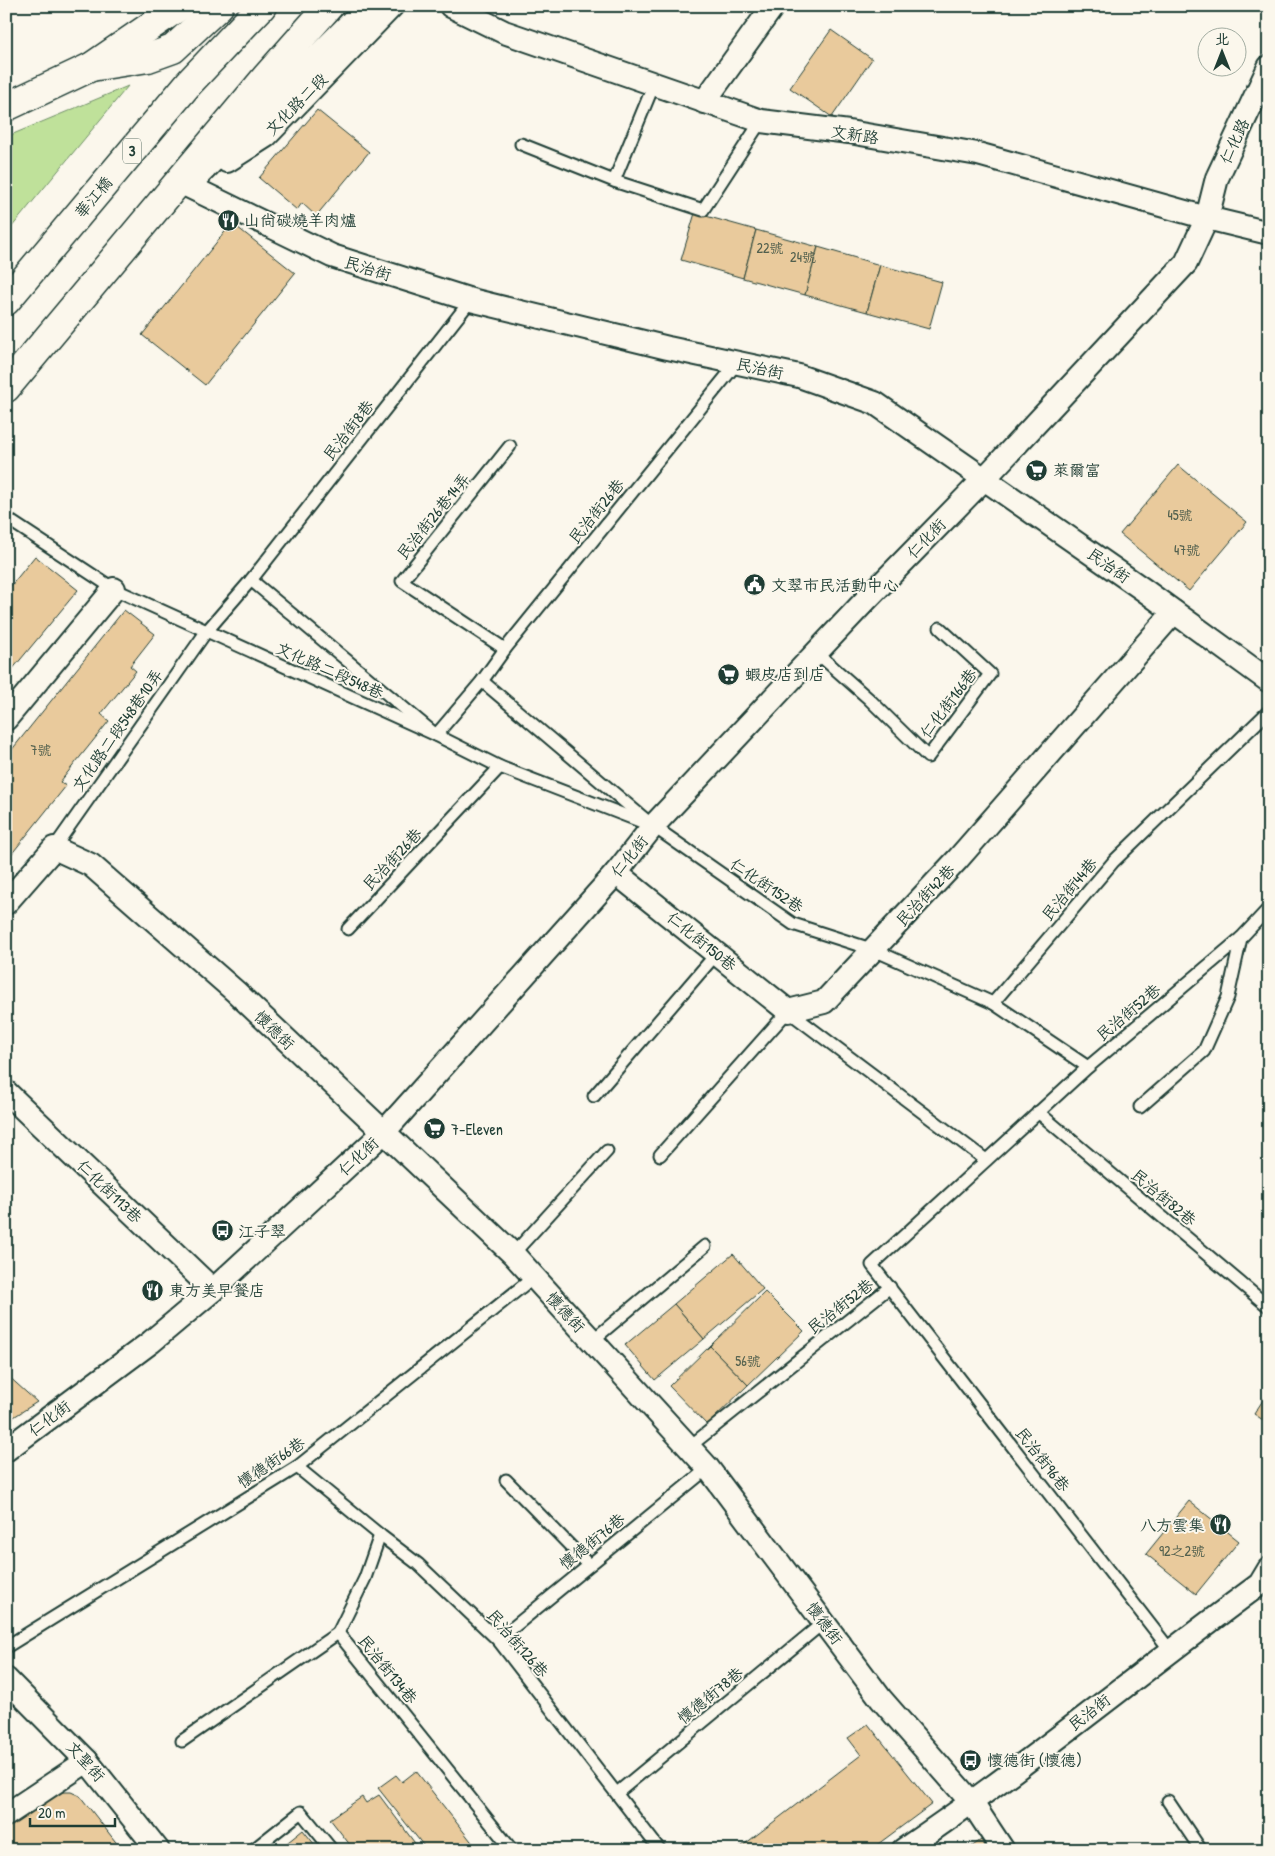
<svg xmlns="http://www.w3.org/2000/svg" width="1275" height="1856" viewBox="0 0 1275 1856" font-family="'Patrick Hand','LXGW WenKai TC',sans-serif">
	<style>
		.green { fill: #bfe19a; stroke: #6f8f67 }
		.building { fill: #e9ca9c; stroke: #1f3d34 }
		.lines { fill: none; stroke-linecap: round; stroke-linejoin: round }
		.lane-casing { stroke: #1f3d34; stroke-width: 15 }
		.street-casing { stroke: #1f3d34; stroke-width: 26 }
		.secondary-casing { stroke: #1f3d34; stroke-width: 31 }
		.primary-casing { stroke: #1f3d34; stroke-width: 31 }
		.lane { stroke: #fbf7ec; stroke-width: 11 }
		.street { stroke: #fbf7ec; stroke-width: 22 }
		.secondary { stroke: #fbf7ec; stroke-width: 28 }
		.primary { stroke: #fbf7ec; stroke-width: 28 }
		.labels { text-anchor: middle; stroke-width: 4; stroke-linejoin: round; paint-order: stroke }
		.number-label { font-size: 14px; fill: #52604e }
		.shield { fill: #fbf7ec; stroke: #61756b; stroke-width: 1 }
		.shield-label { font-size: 15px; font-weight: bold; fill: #1f3d34 }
		.street-label { font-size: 16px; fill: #1f3d34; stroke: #fbf7ec }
		.poi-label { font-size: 16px; fill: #1f3d34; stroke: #fbf7ec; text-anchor: start }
	</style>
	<rect width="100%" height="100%" fill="#fbf7ec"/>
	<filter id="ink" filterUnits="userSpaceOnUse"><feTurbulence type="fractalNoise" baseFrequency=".02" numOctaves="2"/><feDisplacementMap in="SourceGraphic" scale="10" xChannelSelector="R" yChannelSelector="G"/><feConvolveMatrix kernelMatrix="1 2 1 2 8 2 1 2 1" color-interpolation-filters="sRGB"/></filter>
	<g filter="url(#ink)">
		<!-- green -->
		<polygon class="green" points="128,86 6,234 6,137"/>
		<!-- building -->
		<g class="building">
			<polygon points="831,30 872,59 832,117 790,88"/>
			<polygon points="317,110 369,152 316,216 302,203 297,210 259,178"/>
			<polygon points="695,213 756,230 743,278 681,260"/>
			<polygon points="232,223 295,273 205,385 142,335"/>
			<polygon points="756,230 818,247 805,295 743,278"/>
			<polygon points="818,247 880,265 867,312 805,295"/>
			<polygon points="880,265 942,282 929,329 867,312"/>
			<polygon points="1178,465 1247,522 1189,591 1120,534"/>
			<polygon points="35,556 78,590 6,677 6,592"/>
			<polygon points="124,610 155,634 130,666 136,671 101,714 109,721 60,782 66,786 6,861 6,757"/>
			<polygon points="733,1254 763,1289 704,1339 674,1304"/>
			<polygon points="765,1292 804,1331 748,1385 710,1346"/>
			<polygon points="674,1304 704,1339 655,1380 625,1345"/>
			<polygon points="710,1346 748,1385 707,1425 669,1386"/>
			<polygon points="6,1374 37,1402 6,1422"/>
			<polygon points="1269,1391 1269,1424 1254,1414"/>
			<polygon points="1189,1501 1239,1541 1196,1594 1146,1554"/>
			<polygon points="868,1724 932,1804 870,1850 737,1850 861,1755 848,1738"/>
			<polygon points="416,1771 478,1850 427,1850 378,1788 396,1775 402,1782"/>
			<polygon points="55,1792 71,1792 80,1796 122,1850 56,1850 51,1844 44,1850 6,1850 6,1827"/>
			<polygon points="379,1795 420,1850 354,1850 330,1819 362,1797 366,1803"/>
			<polygon points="303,1830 319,1850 278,1850"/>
			<polygon points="981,1840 988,1850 967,1850"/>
		</g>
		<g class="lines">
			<defs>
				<g id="lane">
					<polyline points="521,144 614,181 703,210 761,121"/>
					<polyline points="614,181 654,84"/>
					<polyline points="6,518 114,589 436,735 500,767 645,823"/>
					<polyline points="251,580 436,735 482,681 505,649 737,363"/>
					<polyline points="505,649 402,581 510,446"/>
					<polyline points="817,653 869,699 928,757 990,674 940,628"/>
					<polyline points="482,681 653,826 793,924 874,950 993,1003 1114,861 1269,711"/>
					<polyline points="54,848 206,632 251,580 471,300"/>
					<polyline points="348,929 500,767"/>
					<polyline points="993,1003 1088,1067"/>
					<polyline points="594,1096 717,953"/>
					<polyline points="1140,1107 1204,1051 1228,997 1241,938"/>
					<polyline points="1038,1112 1269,1307"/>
					<polyline points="660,1155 788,1011 986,1160"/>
					<polyline points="513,1254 607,1151"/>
					<polyline points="593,1340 705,1246"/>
					<polyline points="689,1447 890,1287"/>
					<polyline points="297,1467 380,1535 418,1564 498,1640 660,1850"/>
					<polyline points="506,1480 588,1564"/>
					<polyline points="338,1633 365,1578 380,1535"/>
					<polyline points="498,1640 708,1468"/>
					<polyline points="6,1647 297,1467 534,1277"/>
					<polyline points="1170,1650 872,1265 1088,1067 1241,938 1269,908"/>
					<polyline points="182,1741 338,1633 512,1850"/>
					<polyline points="617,1793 824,1622"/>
					<polyline points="1168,1801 1201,1850"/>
					<polyline points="253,1850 301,1812 332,1850"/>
				</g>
				<g id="street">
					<polyline points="367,6 188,186 332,256 471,300 668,348 799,376 875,403 1144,590 1269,681"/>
					<polyline points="451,6 504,32 761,121 849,132 978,154 1207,218 1269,233"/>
					<polyline points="704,102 773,6"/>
					<polyline points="227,161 266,136 392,6"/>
					<polyline points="6,719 114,589"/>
					<polyline points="616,873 788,1011 824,1002 957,860 1174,612"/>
					<polyline points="6,903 54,848 91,865 236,992 513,1254 708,1468 881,1699 972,1803 1003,1850"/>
					<polyline points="6,1092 213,1290"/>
					<polyline points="6,1450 151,1342 213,1290 383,1133 616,873 653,826 864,602 985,478 1186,263 1207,218 1217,178 1269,67"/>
					<polyline points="6,1679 87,1761 158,1850"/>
					<polyline points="6,1815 87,1761"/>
					<path d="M903 1850C1026 1767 1140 1672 1260 1584L1269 1569"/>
				</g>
				<polyline id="secondary" points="6,107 91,67 180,6"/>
				<g id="primary">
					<polyline points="91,67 148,58 173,49 219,6"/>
					<polyline points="6,301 189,83 262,6"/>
					<polyline points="6,388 267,76 329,6"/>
				</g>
			</defs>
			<!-- lane casing -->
			<use href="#lane" class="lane-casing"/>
			<!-- street casing -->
			<use href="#street" class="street-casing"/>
			<!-- secondary casing -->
			<use href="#secondary" class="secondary-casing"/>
			<!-- primary casing -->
			<use href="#primary" class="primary-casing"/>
			<!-- lane -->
			<use href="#lane" class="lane"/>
			<!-- street -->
			<use href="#street" class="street"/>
			<!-- secondary -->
			<use href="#secondary" class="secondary"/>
			<!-- primary -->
			<use href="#primary" class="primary"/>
		</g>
	</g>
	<!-- icons -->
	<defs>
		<symbol id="restaurant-disc" viewBox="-11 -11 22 22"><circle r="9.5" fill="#1f3d34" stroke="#fbf7ec"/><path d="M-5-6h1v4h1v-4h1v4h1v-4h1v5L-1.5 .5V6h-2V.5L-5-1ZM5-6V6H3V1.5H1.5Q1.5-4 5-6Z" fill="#fff"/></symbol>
		<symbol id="supermarket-disc" viewBox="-11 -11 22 22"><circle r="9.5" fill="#1f3d34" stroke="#fbf7ec"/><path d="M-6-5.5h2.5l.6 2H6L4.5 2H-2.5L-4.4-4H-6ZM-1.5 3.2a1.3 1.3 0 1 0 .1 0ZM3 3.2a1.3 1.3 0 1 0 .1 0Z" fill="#fff"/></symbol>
		<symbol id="civic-disc" viewBox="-11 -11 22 22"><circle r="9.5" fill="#1f3d34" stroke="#fbf7ec"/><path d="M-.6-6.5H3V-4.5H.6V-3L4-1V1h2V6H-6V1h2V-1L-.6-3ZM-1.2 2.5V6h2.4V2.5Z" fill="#fff"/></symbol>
		<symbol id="bus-disc" viewBox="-11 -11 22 22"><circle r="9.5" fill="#1f3d34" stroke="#fbf7ec"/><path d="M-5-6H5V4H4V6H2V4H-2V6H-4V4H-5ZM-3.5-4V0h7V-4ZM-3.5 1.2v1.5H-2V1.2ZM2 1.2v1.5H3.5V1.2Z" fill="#fff"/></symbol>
	</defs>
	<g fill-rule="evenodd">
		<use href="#restaurant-disc" x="216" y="208" width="25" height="25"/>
		<use href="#supermarket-disc" x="1024" y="458" width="25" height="25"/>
		<use href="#civic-disc" x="742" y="572" width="25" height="25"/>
		<use href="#supermarket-disc" x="716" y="662" width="25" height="25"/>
		<use href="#supermarket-disc" x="422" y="1116" width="25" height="25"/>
		<use href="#bus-disc" x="210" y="1218" width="25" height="25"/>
		<use href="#restaurant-disc" x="140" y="1278" width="25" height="25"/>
		<use href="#restaurant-disc" x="1208" y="1512" width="25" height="25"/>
		<use href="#bus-disc" x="958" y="1748" width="25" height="25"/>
	</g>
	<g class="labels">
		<!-- number labels -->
		<g class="number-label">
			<text x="770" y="253">22號</text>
			<text x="803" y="262">24號</text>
			<text x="1180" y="520">45號</text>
			<text x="1187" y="555">47號</text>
			<text x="41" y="755">7號</text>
			<text x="748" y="1366">56號</text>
			<text x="1182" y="1556">92之2號</text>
		</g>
		<!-- shield labels -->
		<rect class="shield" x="123" y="138.5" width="18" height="25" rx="4"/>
		<g class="shield-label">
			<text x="132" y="156">3</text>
		</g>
		<!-- street labels -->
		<g class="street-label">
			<text transform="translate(296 104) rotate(-45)" y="6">文化路二段</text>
			<text transform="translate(855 134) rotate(9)" y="6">文新路</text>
			<text transform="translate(1234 141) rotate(-65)" y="6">仁化路</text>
			<text transform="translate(93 197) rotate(-50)" y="6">華江橋</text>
			<text transform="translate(368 268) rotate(17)" y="6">民治街</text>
			<text transform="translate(760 368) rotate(12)" y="6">民治街</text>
			<text transform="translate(348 430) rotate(-52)" y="6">民治街8巷</text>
			<text transform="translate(596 511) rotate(-51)" y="6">民治街26巷</text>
			<text transform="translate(433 516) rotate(-51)" y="6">民治街26巷14弄</text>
			<text transform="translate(926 538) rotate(-46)" y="6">仁化街</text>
			<text transform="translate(1109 565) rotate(35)" y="6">民治街</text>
			<text transform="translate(330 670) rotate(24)" y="6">文化路二段548巷</text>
			<text transform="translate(948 703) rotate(-53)" y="6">仁化街166巷</text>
			<text transform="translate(117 730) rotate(-55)" y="6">文化路二段548巷10弄</text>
			<text transform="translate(629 856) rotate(-51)" y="6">仁化街</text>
			<text transform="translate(392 859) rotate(-47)" y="6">民治街26巷</text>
			<text transform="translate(767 885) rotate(34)" y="6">仁化街152巷</text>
			<text transform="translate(1069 889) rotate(-50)" y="6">民治街44巷</text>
			<text transform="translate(925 895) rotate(-47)" y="6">民治街42巷</text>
			<text transform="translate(702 941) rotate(39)" y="6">仁化街150巷</text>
			<text transform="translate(1128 1012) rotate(-40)" y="6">民治街52巷</text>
			<text transform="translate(275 1030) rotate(44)" y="6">懷德街</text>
			<text transform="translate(358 1156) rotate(-43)" y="6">仁化街</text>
			<text transform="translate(110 1191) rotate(44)" y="6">仁化街113巷</text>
			<text transform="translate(1164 1197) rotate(40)" y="6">民治街82巷</text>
			<text transform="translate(840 1306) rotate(-38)" y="6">民治街52巷</text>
			<text transform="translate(566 1312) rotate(47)" y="6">懷德街</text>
			<text transform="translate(49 1418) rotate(-37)" y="6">仁化街</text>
			<text transform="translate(1043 1459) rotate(52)" y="6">民治街96巷</text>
			<text transform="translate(271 1462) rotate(-34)" y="6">懷德街66巷</text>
			<text transform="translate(592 1541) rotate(-39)" y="6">懷德街76巷</text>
			<text transform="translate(825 1623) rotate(53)" y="6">懷德街</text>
			<text transform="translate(518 1643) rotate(49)" y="6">民治街126巷</text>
			<text transform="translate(388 1669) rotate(51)" y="6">民治街134巷</text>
			<text transform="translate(710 1695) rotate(-39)" y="6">懷德街78巷</text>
			<text transform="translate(1089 1712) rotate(-38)" y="6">民治街</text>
			<text transform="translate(86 1761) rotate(48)" y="6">文聖街</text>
		</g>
		<!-- poi labels -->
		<g class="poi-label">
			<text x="244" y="226">山尚碳燒羊肉爐</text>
			<text x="1053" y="476">萊爾富</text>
			<text x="771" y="591">文翠市民活動中心</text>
			<text x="745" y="680">蝦皮店到店</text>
			<text x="451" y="1135">7-Eleven</text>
			<text x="238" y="1237">江子翠</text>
			<text x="169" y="1296">東方美早餐店</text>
			<text x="1204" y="1531" text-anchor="end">八方雲集</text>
			<text x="987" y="1766">懷德街 (懷德)</text>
		</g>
	</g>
	<!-- margin -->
	<rect width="1275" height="1856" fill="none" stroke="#fbf7ec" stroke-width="25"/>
	<rect x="12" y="12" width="1250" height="1831" fill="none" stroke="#1f3d34" stroke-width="2" filter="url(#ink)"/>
	<!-- north arrow -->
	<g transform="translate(1222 52)"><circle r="24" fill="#fbf7ec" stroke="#a3ada2"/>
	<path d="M0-4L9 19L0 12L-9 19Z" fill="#1f3d34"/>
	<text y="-8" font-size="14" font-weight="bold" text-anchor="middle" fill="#1f3d34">北</text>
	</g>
	<!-- scale -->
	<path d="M30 1818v8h85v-8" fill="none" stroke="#1f3d34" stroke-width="2.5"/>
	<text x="38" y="1818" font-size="15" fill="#1f3d34" stroke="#fbf7ec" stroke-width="4" paint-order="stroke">20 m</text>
</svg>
